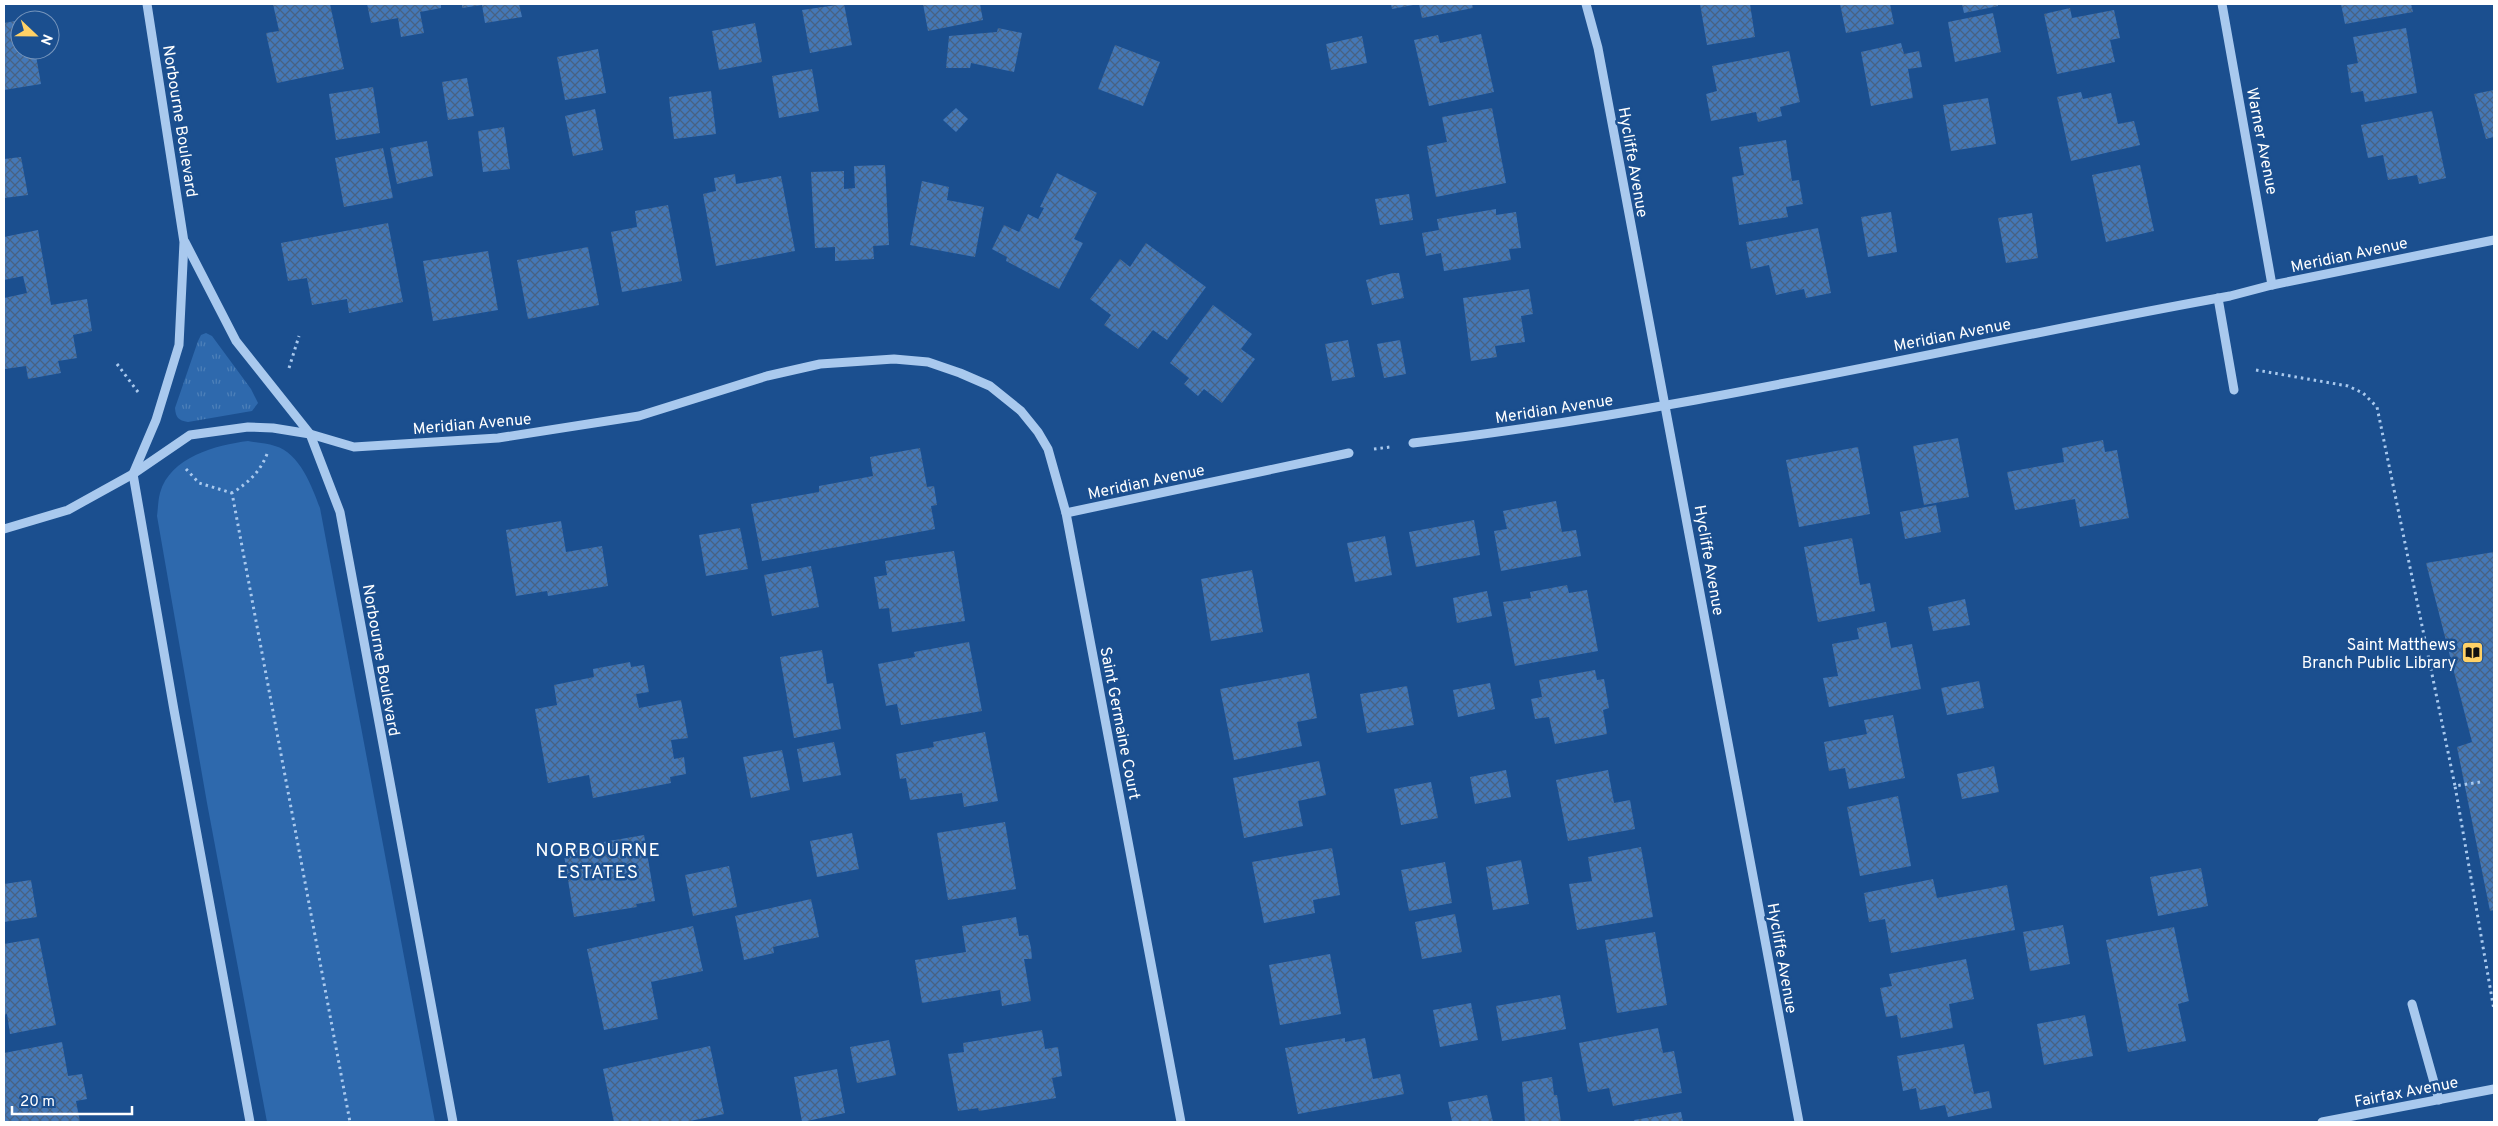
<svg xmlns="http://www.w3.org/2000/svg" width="2498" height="1126" viewBox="0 0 2498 1126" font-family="Overpass,sans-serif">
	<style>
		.grass { fill: url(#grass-tufts) }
		.park { fill: #2e69ad }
		.building { fill: url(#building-cross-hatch) }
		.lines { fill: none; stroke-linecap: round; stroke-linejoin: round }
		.path { stroke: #a9c9ee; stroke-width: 3; stroke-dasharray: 2.5 4; stroke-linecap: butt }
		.minor { stroke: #a9c9ee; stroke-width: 9 }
		.labels { text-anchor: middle; stroke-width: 5; stroke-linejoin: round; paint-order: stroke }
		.street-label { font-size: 16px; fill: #fff; stroke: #1b4f8f }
		.poi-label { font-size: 16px; fill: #fff; stroke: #1b4f8f; text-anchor: end }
		.quarter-label { font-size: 19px; letter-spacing: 1px; fill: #fff; stroke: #1b4f8f }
	</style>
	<defs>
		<pattern id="grass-tufts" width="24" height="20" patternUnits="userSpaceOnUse" patternTransform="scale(1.25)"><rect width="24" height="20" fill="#2e69ad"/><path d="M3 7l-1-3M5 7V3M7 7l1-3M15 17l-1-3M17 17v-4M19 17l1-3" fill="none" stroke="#4d80b9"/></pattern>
		<pattern id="building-cross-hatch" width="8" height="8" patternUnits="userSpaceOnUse" patternTransform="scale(1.25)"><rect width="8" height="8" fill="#4478b7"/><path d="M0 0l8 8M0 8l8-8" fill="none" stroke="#486282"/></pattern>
	</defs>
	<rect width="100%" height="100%" fill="#1b4f8f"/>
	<!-- grass -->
	<path class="grass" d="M206 333 212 336 251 389 258 403 252 411 246 412 188 422C178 420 176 418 175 408L198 341 201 335Z"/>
	<!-- park -->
	<path class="park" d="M248 441C257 443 267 443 275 446 300 453 312 487 320 508L435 1122H267L207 803 157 516C158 509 158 500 160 493 170 457 216 445 248 441Z"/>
	<!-- building -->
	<g class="building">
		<polygon points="273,4 330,4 344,69 277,83 266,33 279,31"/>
		<polygon points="367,4 441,4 441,8 420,12 424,33 401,37 398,18 371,23"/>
		<polygon points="462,4 519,4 522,17 485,23 482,5 462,8"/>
		<polygon points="844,4 852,45 810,53 802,10"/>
		<polygon points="923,4 980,4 983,20 928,31"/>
		<polygon points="1391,4 1413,4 1413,5 1392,9"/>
		<polygon points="1419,4 1472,4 1473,8 1422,18"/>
		<polygon points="1700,4 1750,4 1755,37 1707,45"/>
		<polygon points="1840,4 1890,4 1894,24 1846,33"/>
		<polygon points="1962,4 1998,4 1998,6 1964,13"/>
		<polygon points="2341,4 2411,4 2413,12 2345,24"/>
		<polygon points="2070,8 2072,18 2114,10 2120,38 2110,40 2115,62 2057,74 2044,14"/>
		<polygon points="1993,13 2001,52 1955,62 1948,22"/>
		<polygon points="20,20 20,50 35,50 41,84 4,90 4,23"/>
		<polygon points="755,23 762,62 719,70 712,31"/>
		<polygon points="998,28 1022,33 1014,72 971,63 970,68 946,68 949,36 997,32"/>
		<polygon points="2406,28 2417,93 2365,102 2363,91 2351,93 2347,65 2358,63 2353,37"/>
		<polygon points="1481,34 1494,92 1429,106 1414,40 1438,35 1440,43"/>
		<polygon points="1362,36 1367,63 1331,70 1326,44"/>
		<polygon points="1901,43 1904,54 1919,51 1922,67 1908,69 1913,98 1871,106 1861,52"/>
		<polygon points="1115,45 1160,62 1143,106 1098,89"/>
		<polygon points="598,49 606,93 565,100 557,57"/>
		<polygon points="1789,51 1800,102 1780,107 1782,116 1758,122 1756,112 1711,121 1706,94 1717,91 1712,66"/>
		<polygon points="812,69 819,111 779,118 772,76"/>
		<polygon points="467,78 474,116 448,120 442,82"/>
		<polygon points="373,87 380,133 336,140 329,94"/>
		<polygon points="2494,90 2494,137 2486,139 2474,94"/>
		<polygon points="711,91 716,134 674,139 669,97"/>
		<polygon points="2081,92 2083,99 2111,93 2118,124 2134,121 2140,145 2071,161 2057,97"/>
		<polygon points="1988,98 1996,144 1951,151 1943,105"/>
		<polygon points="956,108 968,119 956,132 943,120"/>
		<polygon points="1492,108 1506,183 1436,197 1427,146 1447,142 1442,117"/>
		<polygon points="595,109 603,150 573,156 565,116"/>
		<polygon points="2432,111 2446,178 2419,184 2417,175 2388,180 2383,155 2368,158 2361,125"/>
		<polygon points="504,127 510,169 483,172 478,131"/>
		<polygon points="1786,140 1792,181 1799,180 1803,204 1786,207 1788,217 1739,225 1732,177 1744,175 1739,147"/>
		<polygon points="427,141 433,176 397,184 390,148"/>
		<polygon points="383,148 393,198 344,207 335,158"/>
		<polygon points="21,157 28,195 4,198 4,159"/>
		<polygon points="885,165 889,245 873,246 874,259 835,261 835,247 815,248 811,172 844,171 844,189 855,188 854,166"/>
		<polygon points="2140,165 2154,231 2106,242 2092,175"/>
		<polygon points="1057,173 1097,193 1074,239 1083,243 1059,289 1006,261 1007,257 992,249 1004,225 1019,232 1028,214 1038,219 1044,208 1040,207"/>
		<polygon points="735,174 736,184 781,176 795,251 716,266 703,194 716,191 714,178"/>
		<polygon points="922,181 949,187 947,200 984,207 975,257 910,245"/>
		<polygon points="1409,194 1413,220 1380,225 1375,199"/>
		<polygon points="668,205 682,281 622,292 611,232 637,227 635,211"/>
		<polygon points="1496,209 1496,215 1516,212 1521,248 1509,249 1511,260 1444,271 1441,253 1426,256 1422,233 1439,230 1437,219"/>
		<polygon points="1891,212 1897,252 1868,257 1861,217"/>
		<polygon points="2032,213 2038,258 2006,263 1998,218"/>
		<polygon points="388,223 403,302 349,313 347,299 312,305 307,278 288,281 281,243"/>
		<polygon points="1818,228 1831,293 1806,298 1804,289 1776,295 1769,265 1751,269 1746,242"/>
		<polygon points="38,230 51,305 87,299 92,331 73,335 77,358 58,361 61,373 28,379 26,366 5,369 4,360 4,298 27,293 23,276 4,280 4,237"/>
		<polygon points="1146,243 1206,287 1167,340 1153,330 1138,349 1104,325 1111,315 1090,299 1120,259 1130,267"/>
		<polygon points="588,247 599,305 528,319 517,260"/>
		<polygon points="488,251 498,310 433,321 423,261"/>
		<polygon points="1393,273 1399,273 1404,298 1372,305 1366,280"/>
		<polygon points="1529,289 1533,314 1521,316 1525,342 1495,346 1497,357 1471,361 1463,298"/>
		<polygon points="1213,305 1252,334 1241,349 1255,359 1222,403 1204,389 1198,396 1184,384 1189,378 1170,363"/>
		<polygon points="1348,340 1355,377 1332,381 1325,344"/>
		<polygon points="1400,340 1406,374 1384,378 1377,344"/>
		<polygon points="1958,438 1969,497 1924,505 1913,446"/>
		<polygon points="2103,440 2105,452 2117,450 2129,518 2080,527 2075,499 2015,510 2007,472 2064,462 2062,448"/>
		<polygon points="1858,447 1870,514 1799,527 1786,460"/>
		<polygon points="920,448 927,487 934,486 937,505 931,506 935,529 762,561 751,504 819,492 819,486 873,476 870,457"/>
		<polygon points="1556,501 1562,532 1576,530 1581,556 1501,571 1494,531 1507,529 1503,511"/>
		<polygon points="1936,505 1941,532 1905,539 1900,512"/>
		<polygon points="1474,520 1480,555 1416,567 1409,532"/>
		<polygon points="561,521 566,552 602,546 608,586 548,596 547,591 516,596 506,530"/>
		<polygon points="740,528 748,569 706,576 699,535"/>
		<polygon points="1385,536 1392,575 1355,582 1347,543"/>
		<polygon points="1852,538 1860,585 1870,583 1875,611 1818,622 1804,547"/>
		<polygon points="954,551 965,621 892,632 889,608 879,609 874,577 887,575 885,561"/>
		<polygon points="2494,552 2494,910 2490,911 2457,747 2472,742 2426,563"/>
		<polygon points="811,566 819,607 772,616 764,575"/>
		<polygon points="1252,570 1263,632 1211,641 1201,579"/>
		<polygon points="1567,585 1569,593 1587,590 1598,651 1515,666 1503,602 1531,598 1530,592"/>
		<polygon points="1487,591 1492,616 1457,623 1453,598"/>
		<polygon points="1965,599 1970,625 1933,631 1928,607"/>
		<polygon points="1886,622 1891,648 1912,644 1921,689 1829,707 1823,678 1838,676 1832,644 1859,639 1857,628"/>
		<polygon points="969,642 982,711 901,725 897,704 886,706 878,664 915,657 914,652"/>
		<polygon points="822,650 827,684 833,683 841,729 794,738 780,657"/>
		<polygon points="630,662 631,667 644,665 649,692 636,694 639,708 681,700 688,738 671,740 674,759 684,757 686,774 670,777 671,783 593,798 589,775 548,783 535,709 557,705 554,685 594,677 593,669"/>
		<polygon points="1595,670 1597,680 1604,679 1609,708 1603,710 1607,734 1555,744 1549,717 1535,719 1531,699 1542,697 1539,680"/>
		<polygon points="1309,673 1317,718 1297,722 1302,746 1234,760 1220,689"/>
		<polygon points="1979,681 1984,708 1947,715 1941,688"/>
		<polygon points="1490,683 1495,709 1458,717 1453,690"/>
		<polygon points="1407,686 1414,725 1367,733 1360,694"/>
		<polygon points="1893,715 1905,778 1849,789 1845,768 1829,771 1824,742 1867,734 1864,720"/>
		<polygon points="985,732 998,801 964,807 962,793 910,800 906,778 900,779 896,754 934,747 933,742"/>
		<polygon points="834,742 841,775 803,782 797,749"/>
		<polygon points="782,750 790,790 751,798 743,757"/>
		<polygon points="1319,761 1326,795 1298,801 1303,826 1244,838 1233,778"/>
		<polygon points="1994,766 1999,792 1962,799 1957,774"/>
		<polygon points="1506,770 1511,797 1475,804 1470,777"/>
		<polygon points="1608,770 1614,803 1630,800 1635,829 1568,841 1556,780"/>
		<polygon points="1431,782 1438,818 1401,825 1394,789"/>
		<polygon points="1898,796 1911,866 1860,876 1847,807"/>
		<polygon points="1005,822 1016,889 948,900 937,833"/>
		<polygon points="852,833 859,869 817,877 810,841"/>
		<polygon points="644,835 655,901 636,904 637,907 574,917 563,849"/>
		<polygon points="1641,847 1653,917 1577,930 1569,884 1592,881 1588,857"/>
		<polygon points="1332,848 1340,895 1313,900 1315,913 1264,923 1252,862"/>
		<polygon points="1521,860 1529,904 1493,910 1486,867"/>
		<polygon points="1445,862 1452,903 1409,911 1401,870"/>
		<polygon points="729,866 737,907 693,916 685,875"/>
		<polygon points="2201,868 2208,906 2158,916 2150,877"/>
		<polygon points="1933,879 1937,898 2007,885 2015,930 1891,953 1885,919 1869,922 1864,893"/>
		<polygon points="31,880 37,917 4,922 4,884"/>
		<polygon points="811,899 819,937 773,947 774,953 744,960 735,916"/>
		<polygon points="1455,914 1462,952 1422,959 1415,922"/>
		<polygon points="1016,917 1019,936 1028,935 1031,948 1032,959 1024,959 1031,1001 1002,1006 1000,990 922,1003 915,960 966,952 962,926"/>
		<polygon points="2063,925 2070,964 2030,971 2023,932"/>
		<polygon points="693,926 703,971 651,982 658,1019 604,1030 587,949"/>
		<polygon points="2174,927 2189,1001 2178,1004 2186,1041 2128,1052 2106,940"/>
		<polygon points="1655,932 1667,1005 1617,1013 1605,940"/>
		<polygon points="39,938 56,1025 10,1034 7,1014 4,1015 4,944"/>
		<polygon points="1330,954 1341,1014 1280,1025 1269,965"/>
		<polygon points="1966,959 1974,999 1949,1004 1953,1028 1901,1038 1897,1015 1886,1017 1880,988 1892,986 1889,974"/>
		<polygon points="1560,995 1566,1029 1502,1041 1496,1006"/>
		<polygon points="1471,1003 1478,1040 1440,1047 1433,1010"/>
		<polygon points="2085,1015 2093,1056 2044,1065 2037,1024"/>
		<polygon points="1658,1028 1663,1053 1674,1051 1682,1093 1613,1106 1609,1088 1588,1092 1579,1043"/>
		<polygon points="1042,1030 1045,1049 1058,1047 1062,1076 1052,1078 1056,1098 979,1111 978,1108 958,1111 948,1054 964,1052 963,1043"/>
		<polygon points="1345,1038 1345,1042 1365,1038 1373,1079 1400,1074 1404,1094 1298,1114 1285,1048"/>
		<polygon points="889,1040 896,1075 857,1083 850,1047"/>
		<polygon points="62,1042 68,1076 82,1074 87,1099 76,1101 80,1122 4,1122 4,1053"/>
		<polygon points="1964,1044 1974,1094 1989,1091 1992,1108 1948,1117 1945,1105 1920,1110 1916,1088 1903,1091 1897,1056"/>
		<polygon points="710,1046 724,1114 685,1122 614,1122 603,1069"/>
		<polygon points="837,1069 845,1113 802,1122 794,1077"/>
		<polygon points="1552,1077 1554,1095 1557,1095 1561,1122 1525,1122 1522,1082"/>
		<polygon points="1487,1095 1493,1122 1452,1122 1448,1102"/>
		<polygon points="1681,1112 1683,1122 1635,1122 1634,1120"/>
	</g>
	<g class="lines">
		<!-- path -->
		<g class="path">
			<polyline points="117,364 138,392"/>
			<polyline points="289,368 299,336"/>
			<polyline points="2256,370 2348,386 2363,393 2377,407 2455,786"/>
			<polyline points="1374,449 1390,447"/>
			<path d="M267 454C260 472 248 483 232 493L350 1122"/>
			<polyline points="186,469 199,483 232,493"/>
			<polyline points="2480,782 2455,786 2494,1010"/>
		</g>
		<!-- minor -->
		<g class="minor">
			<polyline points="147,4 184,242 179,345 156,420 133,474 174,710 250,1122"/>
			<polyline points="1586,4 1598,48 1799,1122"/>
			<polyline points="2222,4 2272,285"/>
			<polyline points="185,242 236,341 310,434 340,512 453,1122"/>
			<polyline points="2218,298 2234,390"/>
			<path d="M1413 443C1688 411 1958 345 2230 296L2272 285 2494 240"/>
			<polyline points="1066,513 1349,453"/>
			<polyline points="4,529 68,510 133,474 190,435 248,427 273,428 310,434 354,447 498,438 639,416 767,376 820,364 894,359 928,362 960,373 990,386 1021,411 1038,432 1048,449 1066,513 1181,1122"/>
			<polyline points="2412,1004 2439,1100"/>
			<polyline points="2322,1122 2494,1089"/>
		</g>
	</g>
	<!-- icons -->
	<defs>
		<symbol id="library-square" viewBox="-11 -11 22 22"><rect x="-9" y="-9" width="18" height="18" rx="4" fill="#ffd166" stroke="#1b4f8f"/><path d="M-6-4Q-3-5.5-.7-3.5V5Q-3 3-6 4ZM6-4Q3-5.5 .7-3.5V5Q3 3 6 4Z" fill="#111"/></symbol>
	</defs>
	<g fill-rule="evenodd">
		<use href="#library-square" x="2460" y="640" width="25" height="25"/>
	</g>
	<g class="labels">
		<!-- street labels -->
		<g class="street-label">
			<text transform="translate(181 121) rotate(81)" y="6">Norbourne Boulevard</text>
			<text transform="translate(2263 141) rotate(79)" y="6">Warner Avenue</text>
			<text transform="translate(1634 162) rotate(80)" y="6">Hycliffe Avenue</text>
			<text transform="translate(2349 254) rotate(-12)" y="6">Meridian Avenue</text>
			<text transform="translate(1952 334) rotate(-11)" y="6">Meridian Avenue</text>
			<text transform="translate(1554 408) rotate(-9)" y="6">Meridian Avenue</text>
			<text transform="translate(472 423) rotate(-5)" y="6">Meridian Avenue</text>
			<text transform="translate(1146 481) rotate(-12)" y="6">Meridian Avenue</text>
			<text transform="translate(1710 560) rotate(80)" y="6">Hycliffe Avenue</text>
			<text transform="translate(382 660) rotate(80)" y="6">Norbourne Boulevard</text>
			<text transform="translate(1121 723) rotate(79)" y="6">Saint Germaine Court</text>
			<text transform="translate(1783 958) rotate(80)" y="6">Hycliffe Avenue</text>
			<text transform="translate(2406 1091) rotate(-11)" y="6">Fairfax Avenue</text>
		</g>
		<!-- poi labels -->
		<g class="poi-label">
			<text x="2456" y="650">Saint Matthews<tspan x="2456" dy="18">Branch Public Library</tspan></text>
		</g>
		<!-- quarter labels -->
		<g class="quarter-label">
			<text x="598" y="856">NORBOURNE<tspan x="598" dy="22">ESTATES</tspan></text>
		</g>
	</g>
	<!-- border -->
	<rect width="2498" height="1126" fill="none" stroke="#ffffff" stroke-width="10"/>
	<!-- north arrow -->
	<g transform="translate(35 35) rotate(112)"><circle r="24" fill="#1b4f8f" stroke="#7695bc"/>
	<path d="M0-4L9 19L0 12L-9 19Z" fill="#ffd166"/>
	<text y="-8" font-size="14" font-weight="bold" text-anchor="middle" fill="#ffffff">N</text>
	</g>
	<!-- scale -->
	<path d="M12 1106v8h120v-8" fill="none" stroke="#ffffff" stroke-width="2.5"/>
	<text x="20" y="1106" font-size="15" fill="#ffffff" stroke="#1b4f8f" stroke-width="4" paint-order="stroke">20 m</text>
</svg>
